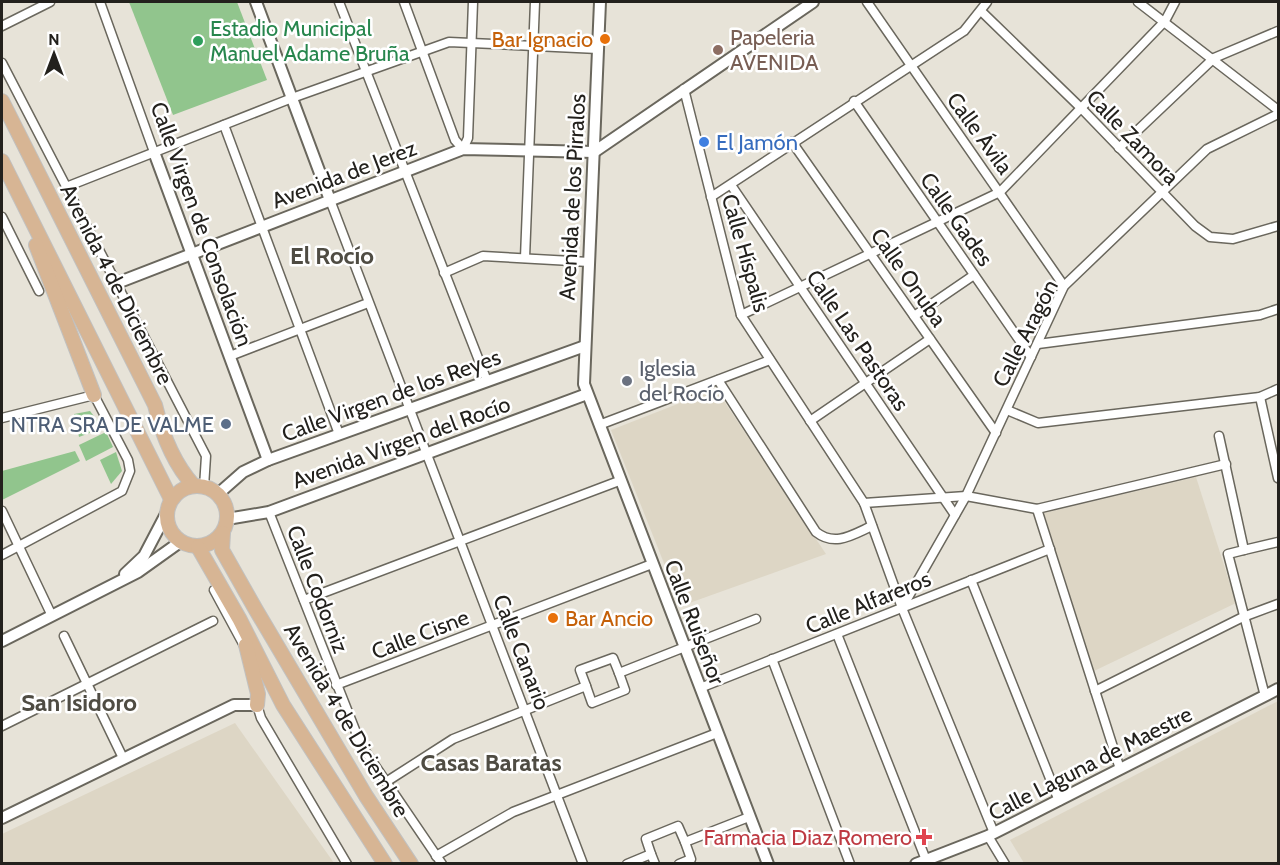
<svg xmlns="http://www.w3.org/2000/svg" width="1280" height="865" viewBox="0 0 1280 865" font-family="Cabin,sans-serif">
	<style>
		.built { fill: #ddd6c5 }
		.green { fill: #91c58d }
		.lines { fill: none; stroke-linecap: round; stroke-linejoin: round }
		.minor-casing { stroke: #6a675d; stroke-width: 11 }
		.tertiary-casing { stroke: #6a675d; stroke-width: 14 }
		.primary-casing { stroke: #c1c1c0; stroke-width: 16 }
		.minor { stroke: #fff; stroke-width: 8 }
		.tertiary { stroke: #fff; stroke-width: 10 }
		.primary { stroke: #d7b594; stroke-width: 14 }
		.food-dot { fill: #e8710a; stroke: #fff; stroke-width: 2 }
		.leisure-dot { fill: #2e9e5b; stroke: #fff; stroke-width: 2 }
		.education-dot { fill: #8d6e63; stroke: #fff; stroke-width: 2 }
		.shop-dot { fill: #3f7fe0; stroke: #fff; stroke-width: 2 }
		.worship-dot { fill: #6b7280; stroke: #fff; stroke-width: 2 }
		.service-dot { fill: #5c6f8a; stroke: #fff; stroke-width: 2 }
		.health-dot { fill: #e0444e; stroke: #fff; stroke-width: 2 }
		.labels { text-anchor: middle; stroke-width: 5; stroke-linejoin: round; paint-order: stroke }
		.leisure-label { font-size: 22px; fill: #27864d; stroke: #fff; text-anchor: start }
		.education-label { font-size: 22px; fill: #785e54; stroke: #fff; text-anchor: start }
		.food-label { font-size: 22px; fill: #c56008; stroke: #fff; text-anchor: end }
		.street-label { font-size: 22px; fill: #23211d; stroke: #fff }
		.shop-label { font-size: 22px; fill: #366cbe; stroke: #fff; text-anchor: start }
		.worship-label { font-size: 22px; fill: #5b616d; stroke: #fff; text-anchor: start }
		.service-label { font-size: 22px; fill: #4e5e75; stroke: #fff; text-anchor: end }
		.health-label { font-size: 22px; fill: #be3a42; stroke: #fff; text-anchor: end }
		.neighbourhood-label { font-size: 24px; font-weight: bold; fill: #4f4c43; stroke: #fff }
	</style>
	<rect width="100%" height="100%" fill="#e7e3d8"/>
	<!-- built -->
	<g class="built">
		<polygon points="716,389 826,554 681,606 611,430"/>
		<polygon points="1196,477 1236,603 1094,671 1044,513"/>
		<polygon points="1278,701 1278,863 1024,863 1010,840"/>
		<polygon points="235,723 334,863 2,863 2,834"/>
	</g>
	<!-- green -->
	<g class="green">
		<polygon points="129,2 237,2 267,80 173,115"/>
		<polygon points="90,411 103,428 79,437 74,414"/>
		<polygon points="106,432 113,447 86,461 79,445"/>
		<polygon points="75,451 80,461 2,500 2,471"/>
		<polygon points="116,452 122,471 111,484 100,460"/>
	</g>
	<g class="lines">
		<defs>
			<g id="minor">
				<polyline points="100,2 154,152"/>
				<polyline points="339,2 487,381"/>
				<polyline points="404,2 455,140 463,149 468,138 473,2"/>
				<polyline points="867,2 1064,286"/>
				<polyline points="1138,2 1278,110"/>
				<polyline points="981,11 1082,109 1195,226 1210,237 1233,239 1278,226"/>
				<polyline points="2,26 50,2"/>
				<polyline points="2,63 206,456 204,487"/>
				<polyline points="684,89 741,315 864,503 902,608 994,833"/>
				<polyline points="854,101 1031,357"/>
				<polyline points="224,125 339,434"/>
				<polyline points="792,142 996,433"/>
				<polyline points="1119,148 1214,58 1278,31"/>
				<polyline points="731,185 955,515"/>
				<polyline points="66,187 292,98 449,42 598,49"/>
				<polyline points="711,197 964,31 987,2"/>
				<polyline points="330,200 583,864"/>
				<polyline points="2,217 39,291"/>
				<polyline points="525,258 535,2"/>
				<polyline points="444,273 483,256 589,262"/>
				<polyline points="741,315 1000,192 1165,21 1175,2"/>
				<polyline points="914,316 974,275"/>
				<polyline points="1038,344 1260,315 1278,309"/>
				<polyline points="230,356 368,303"/>
				<path d="M718 380 816 532C835 547 852 535 872 526"/>
				<polyline points="1260,397 1278,478"/>
				<polyline points="1007,410 1038,423 1260,397 1278,389"/>
				<polyline points="2,418 94,395 128,460 130,471 122,491 2,555"/>
				<polyline points="810,421 930,339"/>
				<polyline points="599,425 770,360"/>
				<polyline points="1219,436 1244,550 1228,554 1265,696"/>
				<polyline points="864,503 966,496 1037,509 1226,464"/>
				<polyline points="1037,509 1120,769"/>
				<polyline points="2,511 52,616"/>
				<polyline points="269,512 361,745 442,864"/>
				<polyline points="1244,550 1278,542"/>
				<polyline points="971,580 1059,801"/>
				<polyline points="214,590 247,651"/>
				<polyline points="304,600 619,481"/>
				<polyline points="902,608 966,496 1064,286 1207,149 1278,114"/>
				<polyline points="837,634 926,860"/>
				<polyline points="64,636 123,758"/>
				<polyline points="772,659 850,864"/>
				<polyline points="336,685 652,564"/>
				<polyline points="586,686 580,670 613,658 619,673 756,619"/>
				<polyline points="700,688 1050,549"/>
				<polyline points="1095,691 1243,617 1278,604"/>
				<polyline points="257,705 261,718 347,864"/>
				<polyline points="2,726 213,621"/>
				<polyline points="386,782 453,739 586,686 592,703 625,690 619,673"/>
				<polyline points="988,836 1005,864"/>
				<polyline points="651,854 646,839 678,826 685,842 749,817"/>
				<polyline points="436,856 513,812 717,733"/>
				<polyline points="627,864 651,854 655,864"/>
				<polyline points="679,864 691,859 685,842"/>
			</g>
			<g id="tertiary">
				<polyline points="256,2 330,200"/>
				<polyline points="600,2 584,384 768,864"/>
				<polyline points="154,152 268,460"/>
				<polyline points="117,283 463,149 594,152 813,2"/>
				<polyline points="218,494 243,472 268,460 585,346"/>
				<polyline points="227,519 269,512 587,394"/>
				<polyline points="125,574 144,556 166,514"/>
				<polyline points="2,641 138,572 180,542"/>
				<polyline points="2,818 234,705 257,705"/>
				<polyline points="916,864 988,836 1278,689"/>
			</g>
			<g id="primary">
				<path d="M2 101 155 405C162 434 173 463 194 486"/>
				<polyline points="2,161 171,499"/>
				<polyline points="36,245 94,395"/>
				<circle cx="197" cy="516" r="30"/>
				<polyline points="223,533 222,550 256,610 366,796 411,864"/>
				<polyline points="198,547 240,620 283,705 385,864"/>
				<polyline points="246,645 258,694 257,705"/>
			</g>
		</defs>
		<!-- minor casing -->
		<use href="#minor" class="minor-casing"/>
		<!-- tertiary casing -->
		<use href="#tertiary" class="tertiary-casing"/>
		<!-- primary casing -->
		<use href="#primary" class="primary-casing"/>
		<!-- minor -->
		<use href="#minor" class="minor"/>
		<!-- tertiary -->
		<use href="#tertiary" class="tertiary"/>
		<!-- primary -->
		<use href="#primary" class="primary"/>
	</g>
	<!-- markers -->
	<g class="food-dot">
		<circle cx="605" cy="39" r="6"/>
		<circle cx="553" cy="618" r="6"/>
	</g>
	<circle class="leisure-dot" cx="198" cy="41" r="6"/>
	<circle class="education-dot" cx="718" cy="50" r="6"/>
	<circle class="shop-dot" cx="704" cy="142" r="6"/>
	<circle class="worship-dot" cx="627" cy="381" r="6"/>
	<circle class="service-dot" cx="226" cy="424" r="6"/>
	<path class="health-dot" d="M921 828h6v6h6v6h-6v6h-6v-6h-6v-6h6z"/>
	<g class="labels">
		<!-- leisure labels -->
		<g class="leisure-label">
			<text x="210" y="36">Estadio Municipal<tspan x="210" dy="25">Manuel Adame Bruña</tspan></text>
		</g>
		<!-- education labels -->
		<g class="education-label">
			<text x="730" y="45">Papeleria<tspan x="730" dy="25">AVENIDA</tspan></text>
		</g>
		<!-- food labels -->
		<g class="food-label">
			<text x="593" y="47">Bar Ignacio</text>
			<text x="565" y="626" text-anchor="start">Bar Ancio</text>
		</g>
		<!-- street labels -->
		<g class="street-label">
			<text transform="translate(980 133) rotate(54)" y="8">Calle Ávila</text>
			<text transform="translate(1133 137) rotate(46)" y="8">Calle Zamora</text>
			<text transform="translate(344 174) rotate(-21)" y="8">Avenida de Jerez</text>
			<text transform="translate(572 197) rotate(-87)" y="8">Avenida de los Pirralos</text>
			<text transform="translate(957 219) rotate(55)" y="8">Calle Gades</text>
			<text transform="translate(202 224) rotate(70)" y="8">Calle Virgen de Consolación</text>
			<text transform="translate(746 253) rotate(74)" y="8">Calle Híspalis</text>
			<text transform="translate(909 277) rotate(55)" y="8">Calle Onuba</text>
			<text transform="translate(117 284) rotate(63)" y="8">Avenida 4 de Diciembre</text>
			<text transform="translate(1025 333) rotate(-63)" y="8">Calle Aragón</text>
			<text transform="translate(858 340) rotate(56)" y="8">Calle Las Pastoras</text>
			<text transform="translate(391 395) rotate(-20)" y="8">Calle Virgen de los Reyes</text>
			<text transform="translate(401 442) rotate(-20)" y="8">Avenida Virgen del Rocío</text>
			<text transform="translate(318 589) rotate(69)" y="8">Calle Codorniz</text>
			<text transform="translate(868 602) rotate(-22)" y="8">Calle Alfareros</text>
			<text transform="translate(695 622) rotate(69)" y="8">Calle Ruiseñor</text>
			<text transform="translate(420 634) rotate(-21)" y="8">Calle Cisne</text>
			<text transform="translate(522 652) rotate(69)" y="8">Calle Canario</text>
			<text transform="translate(347 720) rotate(59)" y="8">Avenida 4 de Diciembre</text>
			<text transform="translate(1090 763) rotate(-27)" y="8">Calle Laguna de Maestre</text>
		</g>
		<!-- shop labels -->
		<g class="shop-label">
			<text x="716" y="150">El Jamón</text>
		</g>
		<!-- worship labels -->
		<g class="worship-label">
			<text x="639" y="376">Iglesia<tspan x="639" dy="25">del Rocío</tspan></text>
		</g>
		<!-- service labels -->
		<g class="service-label">
			<text x="214" y="432">NTRA SRA DE VALME</text>
		</g>
		<!-- health labels -->
		<g class="health-label">
			<text x="912" y="845">Farmacia Diaz Romero</text>
		</g>
		<!-- neighbourhood labels -->
		<g class="neighbourhood-label">
			<text x="332" y="264">El Rocío</text>
			<text x="79" y="711">San Isidoro</text>
			<text x="491" y="771">Casas Baratas</text>
		</g>
	</g>
	<!-- border -->
	<rect width="1280" height="865" fill="none" stroke="#23211d" stroke-width="6"/>
	<!-- north arrow -->
	<g transform="translate(54 54)" stroke="#ffffff" stroke-width="4.5" paint-order="stroke">
	<path d="M0-4.5L10 22L0 15L-10 22Z" fill="#23211d"/>
	<text y="-9" font-size="16" font-weight="bold" text-anchor="middle" fill="#23211d">N</text>
	</g>
</svg>
